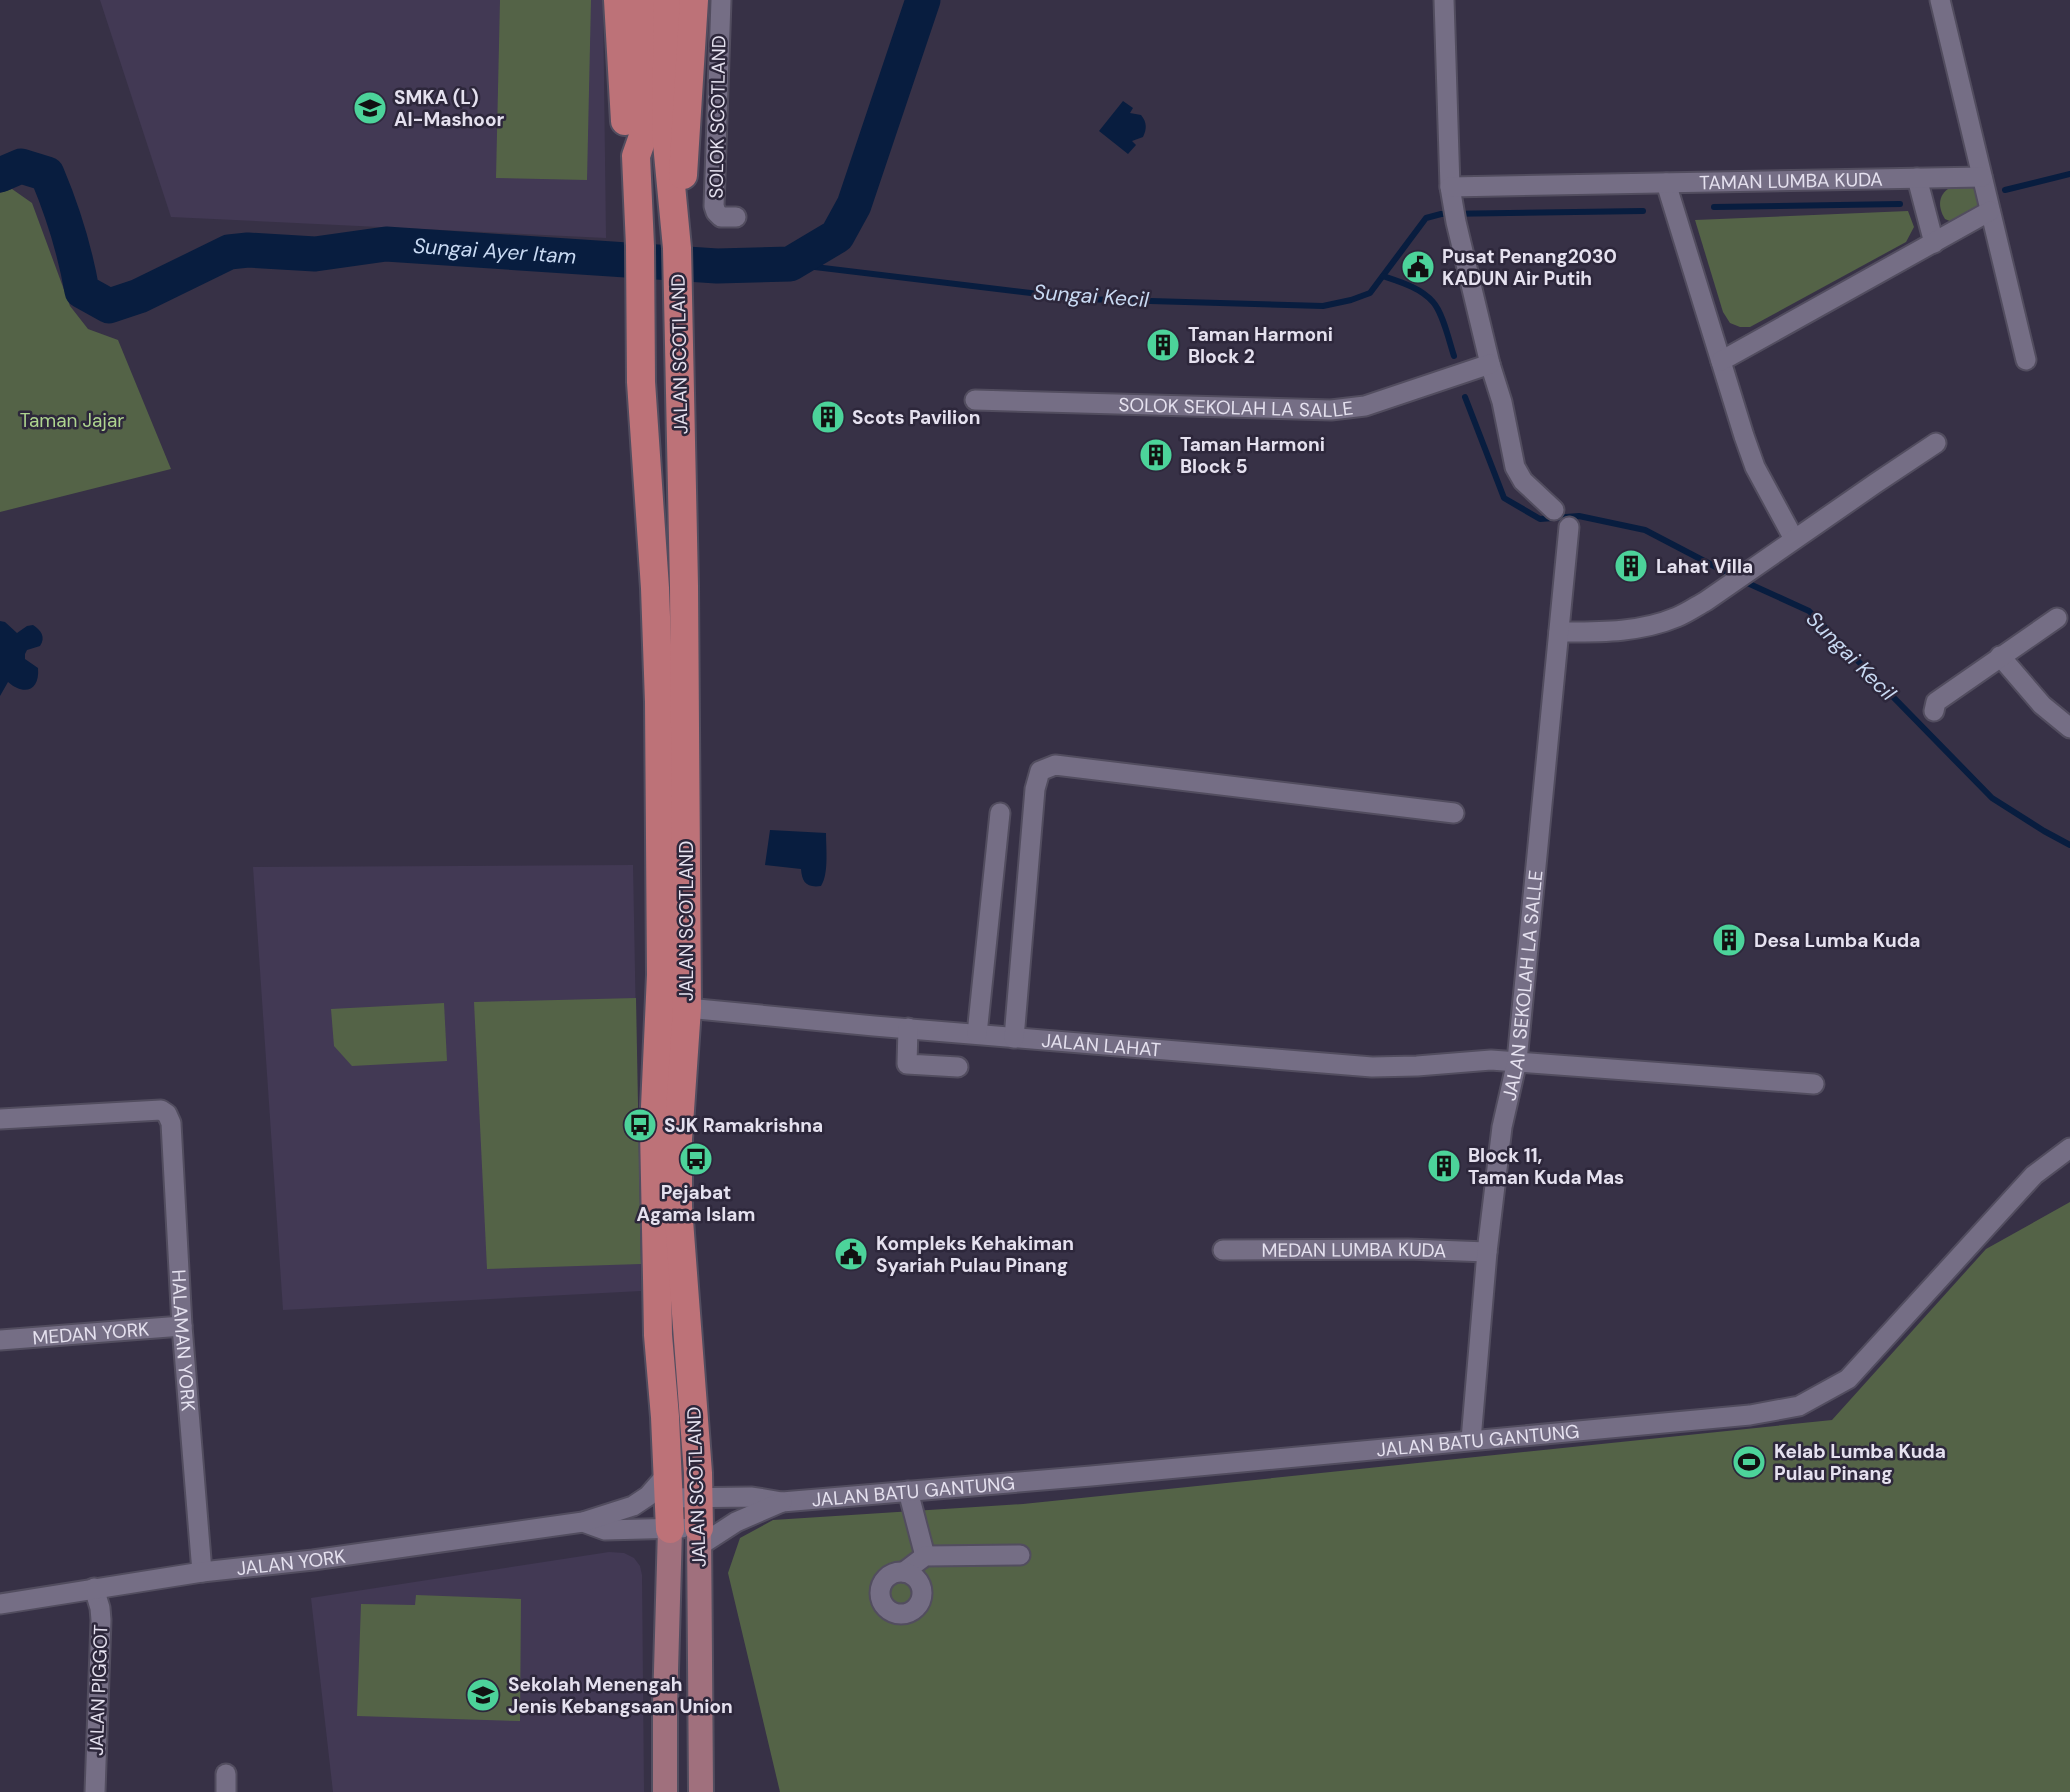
<svg xmlns="http://www.w3.org/2000/svg" width="2070" height="1792" viewBox="0 0 2070 1792" font-family="'DM Sans',sans-serif">
	<style>
		.built { fill: #423954 }
		.green { fill: #546347 }
		.water { fill: #081d3f }
		.lines { fill: none; stroke-linecap: round; stroke-linejoin: round }
		.stream { stroke: #081d3f; stroke-width: 6 }
		.river { stroke: #081d3f; stroke-width: 35 }
		.minor-casing { stroke: #524d5f; stroke-width: 23 }
		.major-casing { stroke: #524d5f; stroke-width: 28 }
		.highway-casing { stroke: #524d5f; stroke-width: 32 }
		.minor { stroke: #756e85; stroke-width: 19 }
		.major { stroke: #a0707d; stroke-width: 24 }
		.highway { stroke: #bd7278; stroke-width: 28 }
		.labels { text-anchor: middle; stroke-width: 5; stroke-linejoin: round; paint-order: stroke }
		.poi-label { font-size: 19px; font-weight: bold; fill: #e5e1ef; stroke: #2d273b; text-anchor: start }
		.street-label { font-size: 19px; fill: #e5e1ef; stroke: #2d273b }
		.park-label { font-size: 19px; fill: #aed48f; stroke: #2d273b }
		.water-label { font-size: 21px; font-style: italic; fill: #c9daf3; stroke: #2d273b }
	</style>
	<rect width="100%" height="100%" fill="#373146"/>
	<!-- built -->
	<g class="built">
		<polygon points="100,0 603,0 606,238 171,217"/>
		<polygon points="633,865 641,1291 283,1310 253,867"/>
		<polygon points="609,1552 624,1553 634,1558 640,1566 642,1575 644,1792 333,1792 311,1598"/>
	</g>
	<!-- green -->
	<g class="green">
		<polygon points="500,0 591,0 587,180 496,178"/>
		<path d="M1953 186 1971 187 1978 191 1980 207 1952 222 1945 219C1937 206 1938 193 1953 186Z"/>
		<polygon points="12,189 32,203 70,306 88,329 118,340 171,469 0,512 0,193"/>
		<polygon points="1908,211 1914,227 1906,242 1750,327 1740,327 1730,323 1723,312 1695,220"/>
		<polygon points="636,998 641,1264 487,1269 474,1002"/>
		<polygon points="444,1003 447,1061 352,1066 334,1046 331,1009"/>
		<polygon points="2070,1202 2070,1792 780,1792 728,1573 740,1538 773,1520 1023,1504 1832,1420 1986,1249"/>
		<polygon points="416,1595 521,1599 520,1721 357,1716 361,1604 415,1605"/>
	</g>
	<!-- water -->
	<g class="water">
		<path d="M1123 101 1133 108 1130 113 1141 115C1147 122 1147 129 1143 137L1132 141 1136 145 1128 154 1099 131Z"/>
		<path d="M0 621 5 622 17 633 27 626 33 625C41 630 46 637 40 646L27 650 25 654V659L38 668C40 691 24 696 8 682L0 696Z"/>
		<path d="M770 830 826 833C826 849 829 874 821 886 806 888 802 882 801 869L765 865Z"/>
	</g>
	<g class="lines">
		<!-- stream -->
		<g class="stream">
			<polyline points="2005,190 2070,174"/>
			<polyline points="1714,207 1900,204"/>
			<polyline points="790,264 1081,299 1323,306 1351,300 1370,293 1426,218 1441,214 1643,211"/>
			<path d="M1383 276C1401 282 1421 288 1433 302 1443 313 1449 341 1454 356"/>
			<polyline points="1465,397 1504,498 1540,519 1579,516 1645,530 1733,576"/>
			<polyline points="1743,581 1809,611 1992,798 2044,831 2070,845"/>
		</g>
		<!-- river -->
		<path class="river" id="s1" d="M0 175 21 166 47 174C63 212 75 251 82 291L109 306 139 296 229 252 248 250 315 254 386 244 717 266 790 264 837 236 854 205 923 0"/>
		<defs>
			<g id="minor">
				<polyline points="721,0 714,206 716,212 721,217 736,217"/>
				<polyline points="1444,0 1450,187 1456,222 1490,364 1502,402 1515,467 1523,481 1554,510"/>
				<polyline points="1940,0 2026,360"/>
				<polyline points="1917,178 1934,243"/>
				<polyline points="1666,183 1744,436 1755,467 1794,539"/>
				<path id="s2" d="M1450 187 1982 177"/>
				<polyline points="1721,361 1990,211"/>
				<path id="s3" d="M975 400 1331 410 1365 406 1490 364"/>
				<path d="M1559 632C1599 632 1639 633 1677 617 1687 613 1697 606 1706 601L1876 483 1936 443"/>
				<polyline points="2000,656 2042,705 2070,728"/>
				<polyline points="1934,711 1936,702 2057,618"/>
				<path id="s4" d="M687 1008 874 1026 1372 1067 1417 1066 1491 1060 1814 1084"/>
				<polyline points="908,1028 907,1064 958,1067"/>
				<polyline points="977,1034 1000,813"/>
				<polyline points="1014,1038 1035,789 1040,771 1055,765 1454,813"/>
				<path id="s5" d="M0 1119 161 1110 167 1114 171 1123 182 1326 202 1572"/>
				<path id="s6" d="M1223 1250 1408 1249 1487 1252"/>
				<path id="s7" d="M0 1340 182 1326"/>
				<path id="s8" d="M1471 1440 1487 1252 1502 1127 1517 1061 1569 527"/>
				<polyline points="908,1491 925,1556"/>
				<path id="s9" d="M669 1498 752 1497 782 1502 1091 1476 1750 1415 1799 1406 1848 1379 2034 1175 2070 1148"/>
				<polyline points="583,1522 605,1530 682,1528"/>
				<polyline points="699,1546 736,1522 782,1502"/>
				<polyline points="904,1572 925,1556 1020,1555"/>
				<circle cx="901" cy="1593" r="21"/>
				<polyline points="94,1588 100,1608 101,1620 95,1792"/>
				<path id="s10" d="M0 1604 202 1572 313 1560 583 1522 633 1506 648 1496 668 1473"/>
				<polyline points="226,1792 226,1774"/>
			</g>
			<g id="major">
				<polyline points="699,1528 701,1792"/>
				<polyline points="665,1792 665,1706 670,1529"/>
			</g>
			<g id="highway">
				<polyline points="618,0 625,121"/>
				<polyline points="643,0 643,136 636,156 640,246 641,382 655,588 659,702 661,975 654,1129 657,1278 658,1335 665,1417 670,1529"/>
				<polyline points="668,0 666,133 677,248 684,586 687,1008 678,1139 678,1207 698,1473 699,1528"/>
				<polyline points="683,175 694,0"/>
			</g>
		</defs>
		<!-- minor casing -->
		<use href="#minor" class="minor-casing"/>
		<!-- major casing -->
		<use href="#major" class="major-casing"/>
		<!-- highway casing -->
		<use href="#highway" class="highway-casing"/>
		<!-- minor -->
		<use href="#minor" class="minor"/>
		<!-- major -->
		<use href="#major" class="major"/>
		<!-- highway -->
		<use href="#highway" class="highway"/>
	</g>
	<!-- icons -->
	<defs>
		<symbol id="school-disc" viewBox="-11 -11 22 22"><circle r="9.5" fill="#4cd39a" stroke="#2d273b"/><path d="M0-5L7-2L0 1L-7-2ZM-4 1L0 2.5L4 1V4Q0 6-4 4Z" fill="#111"/></symbol>
		<symbol id="civic-disc" viewBox="-11 -11 22 22"><circle r="9.5" fill="#4cd39a" stroke="#2d273b"/><path d="M-.6-6.5H3V-4.5H.6V-3L4-1V1h2V6H-6V1h2V-1L-.6-3ZM-1.2 2.5V6h2.4V2.5Z" fill="#111"/></symbol>
		<symbol id="building-disc" viewBox="-11 -11 22 22"><circle r="9.5" fill="#4cd39a" stroke="#2d273b"/><path d="M-4-6H4V6H1V3H-1V6H-4ZM-2.5-4.3h1.7v1.8h-1.7ZM.8-4.3h1.7v1.8H.8ZM-2.5-1h1.7V.8h-1.7ZM.8-1h1.7V.8H.8Z" fill="#111"/></symbol>
		<symbol id="bus-disc" viewBox="-11 -11 22 22"><circle r="9.5" fill="#4cd39a" stroke="#2d273b"/><path d="M-5-6H5V4H4V6H2V4H-2V6H-4V4H-5ZM-3.5-4V0h7V-4ZM-3.5 1.2v1.5H-2V1.2ZM2 1.2v1.5H3.5V1.2Z" fill="#111"/></symbol>
		<symbol id="stadium-disc" viewBox="-11 -11 22 22"><circle r="9.5" fill="#4cd39a" stroke="#2d273b"/><path d="M0-5a6.5 5 0 1 0 0 10a6.5 5 0 1 0 0-10ZM-3.5-1.8h7v3.6h-7Z" fill="#111"/></symbol>
	</defs>
	<g fill-rule="evenodd">
		<use href="#school-disc" x="351" y="89" width="38" height="38"/>
		<use href="#civic-disc" x="1399" y="248" width="38" height="38"/>
		<use href="#building-disc" x="1144" y="326" width="38" height="38"/>
		<use href="#building-disc" x="809" y="398" width="38" height="38"/>
		<use href="#building-disc" x="1137" y="436" width="38" height="38"/>
		<use href="#building-disc" x="1612" y="547" width="38" height="38"/>
		<use href="#building-disc" x="1710" y="921" width="38" height="38"/>
		<use href="#bus-disc" x="621" y="1106" width="38" height="38"/>
		<use href="#bus-disc" x="677" y="1140" width="38" height="38"/>
		<use href="#building-disc" x="1425" y="1147" width="38" height="38"/>
		<use href="#civic-disc" x="832" y="1235" width="38" height="38"/>
		<use href="#stadium-disc" x="1730" y="1443" width="38" height="38"/>
		<use href="#school-disc" x="464" y="1676" width="38" height="38"/>
	</g>
	<g class="labels">
		<!-- poi labels -->
		<g class="poi-label">
			<text x="394" y="104">SMKA (L)<tspan x="394" dy="22">Al-Mashoor</tspan></text>
			<text x="1442" y="263">Pusat Penang2030<tspan x="1442" dy="22">KADUN Air Putih</tspan></text>
			<text x="1188" y="341">Taman Harmoni<tspan x="1188" dy="22">Block 2</tspan></text>
			<text x="852" y="424">Scots Pavilion</text>
			<text x="1180" y="451">Taman Harmoni<tspan x="1180" dy="22">Block 5</tspan></text>
			<text x="1656" y="573">Lahat Villa</text>
			<text x="1754" y="947">Desa Lumba Kuda</text>
			<text x="664" y="1132">SJK Ramakrishna</text>
			<text x="1468" y="1162">Block 11,<tspan x="1468" dy="22">Taman Kuda Mas</tspan></text>
			<text x="696" y="1199" text-anchor="middle">Pejabat<tspan x="696" dy="22">Agama Islam</tspan></text>
			<text x="876" y="1250">Kompleks Kehakiman<tspan x="876" dy="22">Syariah Pulau Pinang</tspan></text>
			<text x="1774" y="1458">Kelab Lumba Kuda<tspan x="1774" dy="22">Pulau Pinang</tspan></text>
			<text x="508" y="1691">Sekolah Menengah<tspan x="508" dy="22">Jenis Kebangsaan Union</tspan></text>
		</g>
		<!-- street labels -->
		<g class="street-label">
			<text transform="translate(717 117) rotate(-89)" y="7">SOLOK SCOTLAND</text>
			<text dy="7" stroke="none"><textPath href="#s2" startOffset="341">TAMAN LUMBA KUDA</textPath></text>
			<text transform="translate(679 354) rotate(-91)" y="7">JALAN SCOTLAND</text>
			<text dy="7" stroke="none"><textPath href="#s3" startOffset="261">SOLOK SEKOLAH LA SALLE</textPath></text>
			<text transform="translate(686 921) rotate(-90)" y="7">JALAN SCOTLAND</text>
			<text dy="7" stroke="none"><textPath href="#s8" startOffset="458">JALAN SEKOLAH LA SALLE</textPath></text>
			<text dy="7" stroke="none"><textPath href="#s4" startOffset="416">JALAN LAHAT</textPath></text>
			<text dy="7" stroke="none"><textPath href="#s6" startOffset="131">MEDAN LUMBA KUDA</textPath></text>
			<text dy="7" stroke="none"><textPath href="#s7" startOffset="91">MEDAN YORK</textPath></text>
			<text dy="7" stroke="none"><textPath href="#s5" startOffset="396">HALAMAN YORK</textPath></text>
			<text dy="7" stroke="none"><textPath href="#s9" startOffset="812">JALAN BATU GANTUNG</textPath></text>
			<text transform="translate(696 1487) rotate(-92)" y="7">JALAN SCOTLAND</text>
			<text dy="7" stroke="none"><textPath href="#s9" startOffset="245">JALAN BATU GANTUNG</textPath></text>
			<text dy="7" stroke="none"><textPath href="#s10" startOffset="294">JALAN YORK</textPath></text>
			<text transform="translate(98 1690) rotate(-88)" y="7">JALAN PIGGOT</text>
		</g>
		<!-- park labels -->
		<g class="park-label">
			<text x="72" y="427">Taman Jajar</text>
		</g>
		<!-- water labels -->
		<g class="water-label">
			<text dy="7" stroke="none"><textPath href="#s1" startOffset="602">Sungai Ayer Itam</textPath></text>
			<text transform="translate(1091 296) rotate(4)" y="7">Sungai Kecil</text>
			<text transform="translate(1851 656) rotate(45)" y="7">Sungai Kecil</text>
		</g>
	</g>
</svg>
